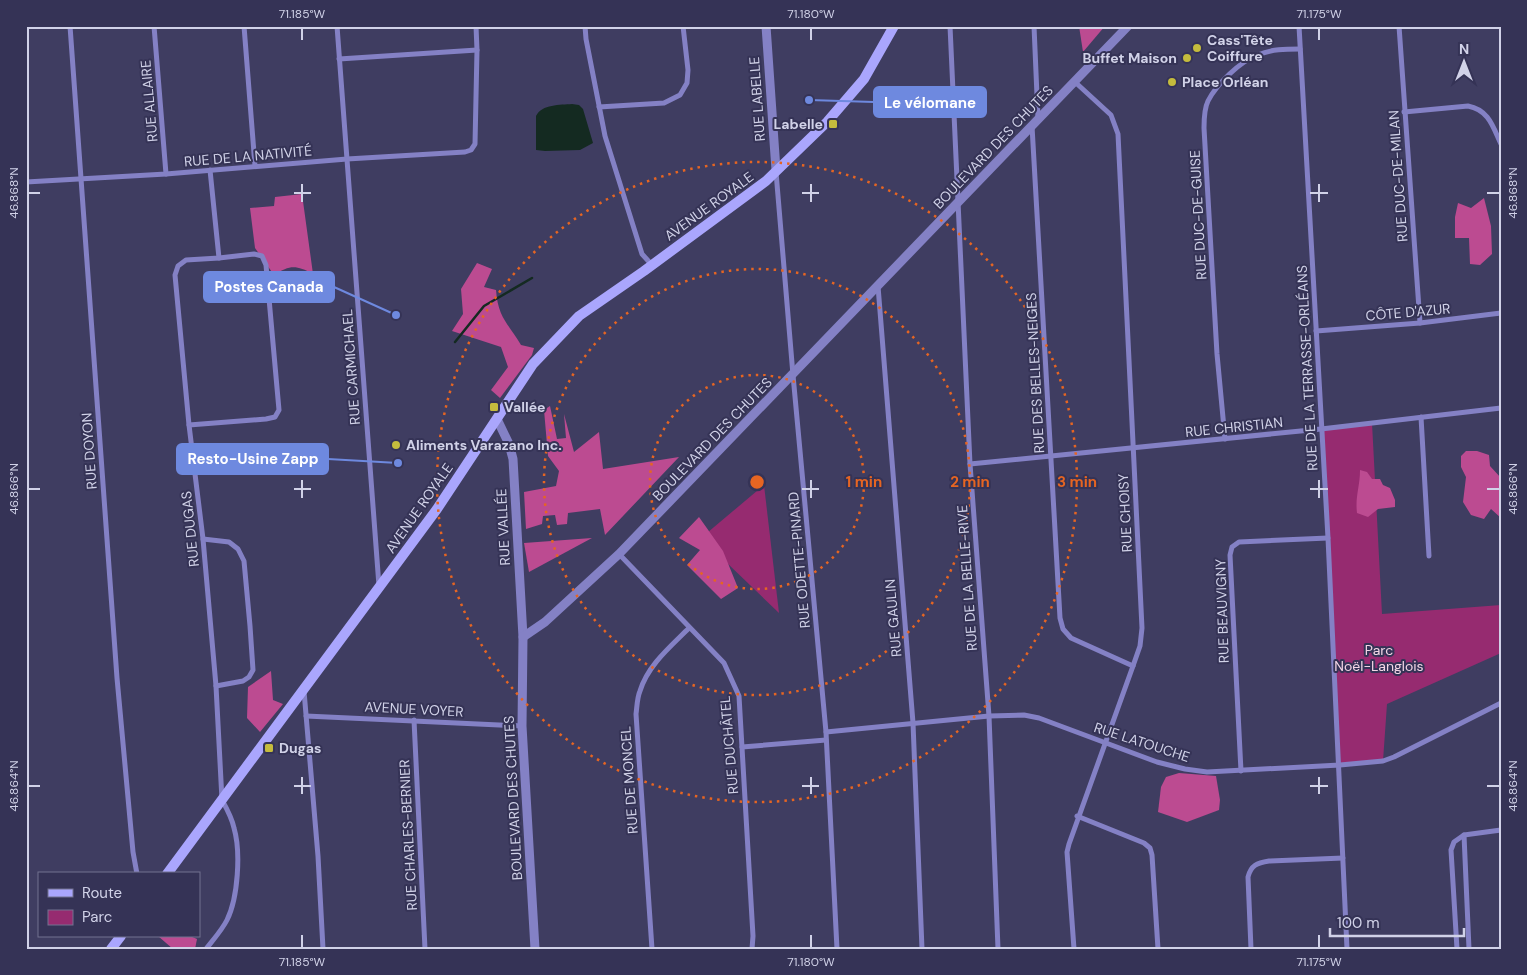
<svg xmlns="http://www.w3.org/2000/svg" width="1527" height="975" viewBox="0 0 1527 975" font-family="'DM Sans',sans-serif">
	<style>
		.green { fill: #962b70 }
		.forest { fill: #bc4b91 }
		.water { fill: #142a21 }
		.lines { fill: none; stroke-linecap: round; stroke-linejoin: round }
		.stream { stroke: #142a21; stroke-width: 2.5 }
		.minor { stroke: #8481c5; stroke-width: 5 }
		.tertiary { stroke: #8481c5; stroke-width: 9 }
		.secondary { stroke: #aaa6fd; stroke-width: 10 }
		.ticks { fill: none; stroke: #d1d2e8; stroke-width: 2 }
		.ring { fill: none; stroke: #e66522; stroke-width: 2.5; stroke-dasharray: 2.5 5 }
		.poi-dot { fill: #c5bc3d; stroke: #353356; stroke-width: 2 }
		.labels { text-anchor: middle; stroke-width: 4; stroke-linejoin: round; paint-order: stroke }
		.poi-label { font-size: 14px; font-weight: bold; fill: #d1d2e8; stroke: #353356; text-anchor: start }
		.street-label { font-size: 14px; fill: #d1d2e8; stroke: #353356 }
		.park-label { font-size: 14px; fill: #f4d6e6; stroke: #353356 }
		.centre { fill: #e66522; stroke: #353356; stroke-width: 2.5 }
		.ring-label { font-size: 15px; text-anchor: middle; font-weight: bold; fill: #e66522; stroke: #353356; stroke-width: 4; stroke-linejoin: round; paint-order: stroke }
		.leader { fill: none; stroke: #6e89df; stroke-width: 2 }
		.callout-dot { fill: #6e89df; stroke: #353356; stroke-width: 2 }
		.callout { fill: #6e89df; stroke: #6e89df; stroke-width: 2 }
		.callout-label { font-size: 15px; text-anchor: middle; font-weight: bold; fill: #fff }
		.neatline { fill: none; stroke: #d1d2e8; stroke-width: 2 }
		.ticks-label { font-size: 12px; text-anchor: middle; fill: #d1d2e8 }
	</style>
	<rect width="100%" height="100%" fill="#3f3d61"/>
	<!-- green -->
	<g class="green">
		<polygon points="1372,423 1382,614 1501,605 1501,653 1387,704 1383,761 1340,765 1321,429"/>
		<polygon points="764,485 779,613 701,538"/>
	</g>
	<!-- forest -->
	<g class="forest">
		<polygon points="1079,26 1105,26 1083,52"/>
		<path d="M302 194 313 274C296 265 290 265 274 275L255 248 250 208 274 206 275 197Z"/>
		<polygon points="1484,198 1491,226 1492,254 1480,265 1470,264 1469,238 1455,238 1455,217 1458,203 1471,208"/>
		<path d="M477 263 492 269 484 287 496 290C498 318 508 323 521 345L534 348 532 355 500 398 491 390 508 367 501 347 452 331 463 314 461 289Z"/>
		<polygon points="550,406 557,439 566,438 564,414 574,452 599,432 603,469 679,457 605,535 600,509 568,513 567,524 557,525 555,515 543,516 542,524 526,529 524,492 556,486 559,471 548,456 544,410"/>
		<polygon points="1466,451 1477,451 1489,455 1490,466 1501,478 1501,518 1491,509 1484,519 1471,515 1463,502 1466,477 1461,467 1461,456"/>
		<path d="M1360 470 1367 472 1372 479H1380L1383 485 1390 488 1395 500V507L1378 509 1368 517 1357 513C1355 496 1360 487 1360 470Z"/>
		<polygon points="699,517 723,551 738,588 721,599 687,565 700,550 679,538"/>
		<polygon points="592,538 529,572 524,543"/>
		<polygon points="271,671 273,700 283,704 260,732 247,718 248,687"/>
		<polygon points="1179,773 1216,776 1220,800 1219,810 1187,822 1158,812 1161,787 1166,777"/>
		<polygon points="158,936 190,936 197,939 195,949 173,949"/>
	</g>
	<!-- water -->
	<path class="water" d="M572 104 579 105 583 109 593 143 580 150 545 151 536 150V116C542 104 560 105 572 104Z"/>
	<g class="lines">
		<!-- stream -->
		<polyline class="stream" points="455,342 484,306 532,278"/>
		<!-- minor -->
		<g class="minor">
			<polyline points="70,26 117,678 133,852 137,874"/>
			<polyline points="154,26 166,174"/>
			<polyline points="244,26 255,166"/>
			<polyline points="337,26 379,586"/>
			<polyline points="585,26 586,39 605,136 642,254 652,265"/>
			<polyline points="950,26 970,464 989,716 998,949"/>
			<polyline points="1034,26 1038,119"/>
			<polyline points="1299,26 1328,538 1347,949"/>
			<polyline points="1399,26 1420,323"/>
			<polyline points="339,59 477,50"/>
			<polyline points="599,107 664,103 680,95 687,83 688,70 683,26"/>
			<path d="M1404 112 1468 106C1489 110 1493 127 1501 144"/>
			<polyline points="1032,126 1060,618 1063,629 1071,638 1133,666"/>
			<polyline points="776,172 793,375 826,732 837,949"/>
			<polyline points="26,182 166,174 347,159 465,152 471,150 475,144 477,50 476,26"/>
			<polyline points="878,286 913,723 922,949"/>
			<polyline points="1316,331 1420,323 1501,313"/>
			<polyline points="1421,417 1429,556"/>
			<polyline points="189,425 266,419 275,417 279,410 266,265 262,256 254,254 219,258"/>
			<path d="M1225 439 1217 354 1204 128C1204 119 1204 109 1208 101 1216 85 1240 61 1258 55 1271 49 1286 49 1300 49"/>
			<polyline points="970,464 1321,429 1501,408"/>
			<polyline points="203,539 229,542 238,549 244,561 250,626 253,670 249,677 243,681 216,686"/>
			<polyline points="619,554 724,663 739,696 753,936 752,949"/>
			<polyline points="304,691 318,856 323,949"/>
			<polyline points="306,716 522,726"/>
			<polyline points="414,720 425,949"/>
			<polyline points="826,732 989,716 1024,715 1039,718 1157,762 1185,769 1207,772 1340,765 1383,761 1394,757 1501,703"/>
			<polyline points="742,747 826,740"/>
			<polyline points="1241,771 1230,555 1232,547 1239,542 1328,538"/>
			<polyline points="1077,816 1144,843 1150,848 1152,855 1158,949"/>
			<polyline points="1464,835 1469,949"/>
			<path d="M206 949C213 940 222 930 227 920 238 898 241 852 234 828 232 818 227 809 222 800L216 686 203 539 189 425 175 275 178 266 186 260 219 258 210 170"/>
			<path d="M652 949 636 714C637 707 637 698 640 691 648 665 670 647 689 628"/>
			<polyline points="1074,949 1067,852 1069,844 1133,666 1140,646 1142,628 1118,134 1111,115 1075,82"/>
			<path d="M1251 949 1248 877C1251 865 1257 863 1269 861L1343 858"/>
			<polyline points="1457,949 1451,850 1454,842 1464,835 1501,830"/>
		</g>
		<!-- tertiary -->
		<g class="tertiary">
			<polyline points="766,26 776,170"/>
			<polyline points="497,419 509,444 513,459 523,637 522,726 535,949"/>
			<polyline points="523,637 545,622 619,554 1128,26"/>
		</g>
		<!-- secondary -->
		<g class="secondary">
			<polyline points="167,874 437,509 533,364 579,316 644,271 766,181 827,122 864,79 894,26"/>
			<polyline points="111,949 121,936"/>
		</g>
	</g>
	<!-- ticks -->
	<path class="ticks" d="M302 28V40M811 28V40M1319 28V40M302 184V202M811 184V202M1319 184V202M28 193H40M294 193H311M802 193H819M1310 193H1328M1487 193H1500M302 480V498M811 480V498M1319 480V498M28 489H40M294 489H311M802 489H819M1310 489H1328M1487 489H1500M302 777V794M811 777V794M1319 777V794M28 786H40M294 786H311M802 786H819M1310 786H1328M1487 786H1500M302 935V948M811 935V948M1319 935V948"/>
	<!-- distance rings -->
	<g class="ring">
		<circle cx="757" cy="482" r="107"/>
		<circle cx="757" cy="482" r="213"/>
		<circle cx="757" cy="482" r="320"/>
	</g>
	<!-- markers -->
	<g class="poi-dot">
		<circle cx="1197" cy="48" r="5"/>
		<circle cx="1187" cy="58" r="5"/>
		<circle cx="1172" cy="82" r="5"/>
		<rect x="828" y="119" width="10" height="10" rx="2.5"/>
		<rect x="489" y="402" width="10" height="10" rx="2.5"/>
		<circle cx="396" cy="445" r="5"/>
		<rect x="264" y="743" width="10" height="10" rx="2.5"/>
	</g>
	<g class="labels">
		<!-- poi labels -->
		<g class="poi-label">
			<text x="1207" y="45">Cass'Tête<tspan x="1207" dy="16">Coiffure</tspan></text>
			<text x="1177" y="63" text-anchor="end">Buffet Maison</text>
			<text x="1182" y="87">Place Orléan</text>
			<text x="823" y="129" text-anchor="end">Labelle</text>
			<text x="504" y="412">Vallée</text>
			<text x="406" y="450">Aliments Varazano Inc.</text>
			<text x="279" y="753">Dugas</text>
		</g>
		<!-- street labels -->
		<g class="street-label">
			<text transform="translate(757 99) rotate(-94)" y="5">RUE LABELLE</text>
			<text transform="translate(149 101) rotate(-95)" y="5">RUE ALLAIRE</text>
			<text transform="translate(993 147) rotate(-46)" y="5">BOULEVARD DES CHUTES</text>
			<text transform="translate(248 156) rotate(-5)" y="5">RUE DE LA NATIVITÉ</text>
			<text transform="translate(1398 176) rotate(-94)" y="5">RUE DUC-DE-MILAN</text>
			<text transform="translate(709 206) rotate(-36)" y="5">AVENUE ROYALE</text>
			<text transform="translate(1198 215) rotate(-93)" y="5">RUE DUC-DE-GUISE</text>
			<text transform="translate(1408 312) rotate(-5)" y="5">CÔTE D'AZUR</text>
			<text transform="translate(351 367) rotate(-94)" y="5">RUE CARMICHAEL</text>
			<text transform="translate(1307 368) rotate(-93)" y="5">RUE DE LA TERRASSE-ORLÉANS</text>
			<text transform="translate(1035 373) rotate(-93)" y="5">RUE DES BELLES-NEIGES</text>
			<text transform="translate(1234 427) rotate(-6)" y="5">RUE CHRISTIAN</text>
			<text transform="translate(712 439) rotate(-46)" y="5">BOULEVARD DES CHUTES</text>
			<text transform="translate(89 451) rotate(-94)" y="5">RUE DOYON</text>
			<text transform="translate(419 508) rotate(-55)" y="5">AVENUE ROYALE</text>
			<text transform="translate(1125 513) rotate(-93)" y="5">RUE CHOISY</text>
			<text transform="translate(503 527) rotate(-93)" y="5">RUE VALLÉE</text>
			<text transform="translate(190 529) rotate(-96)" y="5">RUE DUGAS</text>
			<text transform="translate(799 560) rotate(-95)" y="5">RUE ODETTE-PINARD</text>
			<text transform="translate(967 578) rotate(-94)" y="5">RUE DE LA BELLE-RIVE</text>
			<text transform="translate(1222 611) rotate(-92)" y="5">RUE BEAUVIGNY</text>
			<text transform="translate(893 618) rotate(-95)" y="5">RUE GAULIN</text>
			<text transform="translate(414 709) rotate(3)" y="5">AVENUE VOYER</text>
			<text transform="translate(1142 742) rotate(18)" y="5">RUE LATOUCHE</text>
			<text transform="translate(729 745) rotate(-95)" y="5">RUE DUCHÂTEL</text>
			<text transform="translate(629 780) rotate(-94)" y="5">RUE DE MONCEL</text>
			<text transform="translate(513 798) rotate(-93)" y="5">BOULEVARD DES CHUTES</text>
			<text transform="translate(408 835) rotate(-93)" y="5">RUE CHARLES-BERNIER</text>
		</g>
		<!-- park labels -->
		<g class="park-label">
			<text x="1379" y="655">Parc<tspan x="1379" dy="16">Noël-Langlois</tspan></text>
		</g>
	</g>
	<circle cx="757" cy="482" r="8" class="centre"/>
	<g class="ring-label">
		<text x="864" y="487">1 min</text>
		<text x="970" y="487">2 min</text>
		<text x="1077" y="487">3 min</text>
	</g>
	<!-- callouts -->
	<path class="leader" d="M809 100L874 102M396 315L334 287M398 463L328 459"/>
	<g class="callout-dot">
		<circle cx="809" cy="100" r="5"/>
		<circle cx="396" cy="315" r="5"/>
		<circle cx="398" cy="463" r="5"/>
	</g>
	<g class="callout">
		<rect x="874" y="87" width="112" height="30" rx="5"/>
		<rect x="204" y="272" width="130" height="30" rx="5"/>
		<rect x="177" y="444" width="151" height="30" rx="5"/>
	</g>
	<g class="callout-label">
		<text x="930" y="108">Le vélomane</text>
		<text x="269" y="292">Postes Canada</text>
		<text x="253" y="464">Resto-Usine Zapp</text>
	</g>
	<!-- border -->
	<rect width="1527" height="975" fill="none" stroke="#353356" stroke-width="55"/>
	<!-- legend -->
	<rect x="38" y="872" width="162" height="65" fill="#353356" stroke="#737390"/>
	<rect x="48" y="889" width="25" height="8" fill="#aaa6fd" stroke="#737390"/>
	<text x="82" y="898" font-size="15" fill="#d1d2e8">Route</text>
	<rect x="48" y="910" width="25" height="15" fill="#962b70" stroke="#737390"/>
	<text x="82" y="922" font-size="15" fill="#d1d2e8">Parc</text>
	<!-- north arrow -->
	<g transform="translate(1464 62)" stroke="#353356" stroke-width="4" paint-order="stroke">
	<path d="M0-4L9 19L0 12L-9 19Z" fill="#d1d2e8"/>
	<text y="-8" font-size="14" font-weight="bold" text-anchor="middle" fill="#d1d2e8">N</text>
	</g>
	<!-- scale -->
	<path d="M1330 928v8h134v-8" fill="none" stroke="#d1d2e8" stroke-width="2.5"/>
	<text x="1337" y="928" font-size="15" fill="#d1d2e8" stroke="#353356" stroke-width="4" paint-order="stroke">100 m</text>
	<rect x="28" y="28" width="1472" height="920" class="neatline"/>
	<g class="ticks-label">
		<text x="302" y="18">71.185°W</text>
		<text x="811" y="18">71.180°W</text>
		<text x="1319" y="18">71.175°W</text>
		<text transform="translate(14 193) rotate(-90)" y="4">46.868°N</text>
		<text transform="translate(1513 193) rotate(-90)" y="4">46.868°N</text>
		<text transform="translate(14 489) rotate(-90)" y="4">46.866°N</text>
		<text transform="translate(1513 489) rotate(-90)" y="4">46.866°N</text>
		<text transform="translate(14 786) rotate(-90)" y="4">46.864°N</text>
		<text transform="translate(1513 786) rotate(-90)" y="4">46.864°N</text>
		<text x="302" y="966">71.185°W</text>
		<text x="811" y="966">71.180°W</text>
		<text x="1319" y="966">71.175°W</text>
	</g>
</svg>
